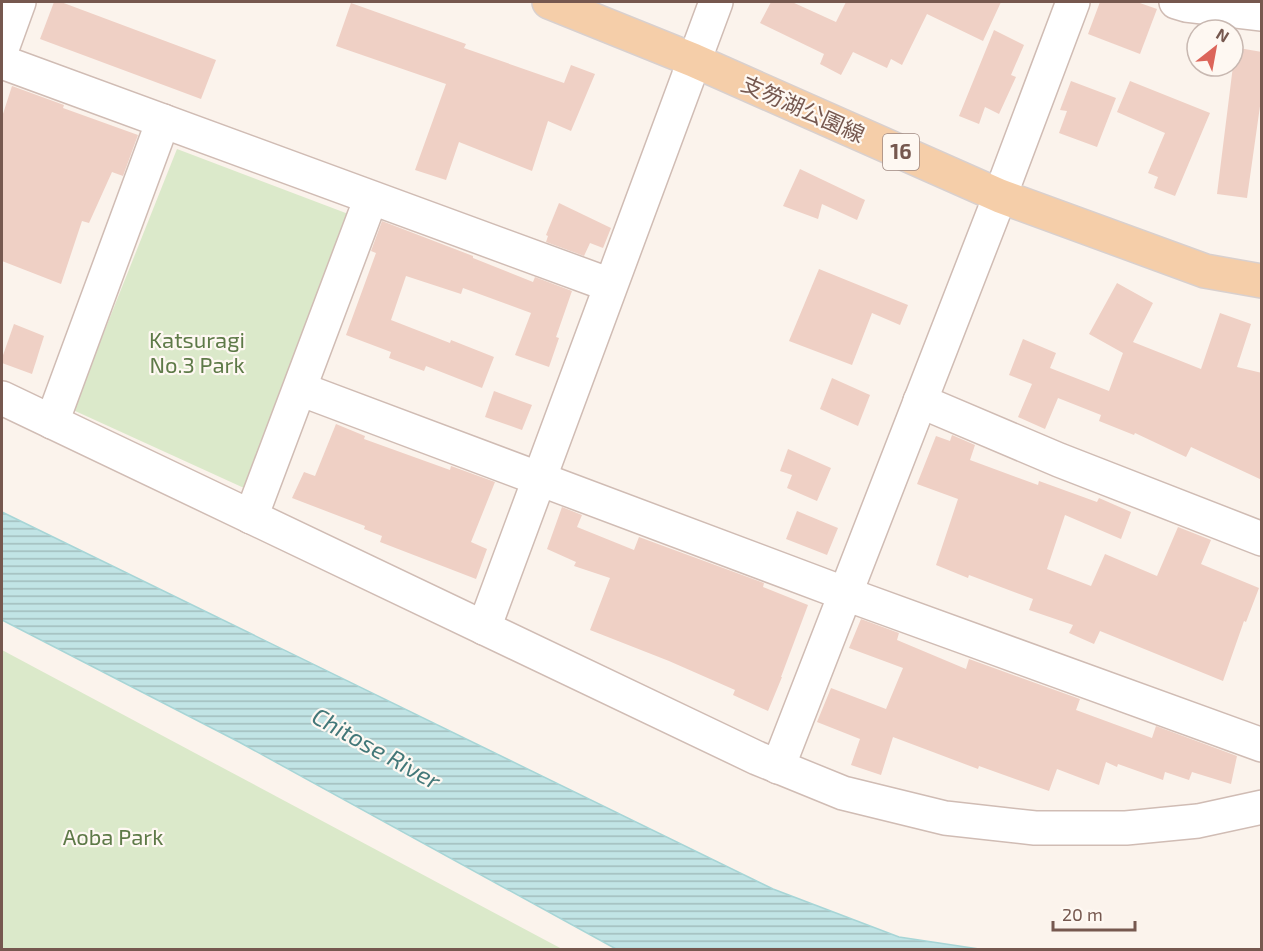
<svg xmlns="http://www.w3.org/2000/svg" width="1263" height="951" viewBox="0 0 1263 951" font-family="'Exo 2','Noto Sans JP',sans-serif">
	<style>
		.park { fill: #dbe9ca }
		.water { fill: url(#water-rules); stroke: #a7d5d6; stroke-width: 1.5 }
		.building { fill: #efd0c5 }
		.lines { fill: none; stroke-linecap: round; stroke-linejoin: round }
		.minor-casing { stroke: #d0bcb4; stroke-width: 36 }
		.major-casing { stroke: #d9d0ce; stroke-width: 36 }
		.minor { stroke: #fff; stroke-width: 33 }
		.major { stroke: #f5cea9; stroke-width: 33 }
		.labels { text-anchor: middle; stroke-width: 4.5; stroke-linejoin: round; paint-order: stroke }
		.shield { fill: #fef8f2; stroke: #9f8880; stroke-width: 1.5 }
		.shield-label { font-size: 21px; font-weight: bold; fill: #76584f }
		.street-label { font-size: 22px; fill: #76584f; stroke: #fef8f2 }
		.park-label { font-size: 22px; fill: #5e7a48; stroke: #fef8f2 }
		.water-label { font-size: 24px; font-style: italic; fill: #437879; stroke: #fef8f2 }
	</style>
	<defs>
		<pattern id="water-rules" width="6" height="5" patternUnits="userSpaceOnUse" patternTransform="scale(1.5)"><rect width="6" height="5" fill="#c1e4e5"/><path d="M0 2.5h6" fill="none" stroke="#a1bcbc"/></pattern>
	</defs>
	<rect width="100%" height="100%" fill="#fbf3ec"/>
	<!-- park -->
	<g class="park">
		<polygon points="177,149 351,215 244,488 73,410"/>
		<polygon points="2,650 562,949 2,949"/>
	</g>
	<!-- water -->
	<polygon class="water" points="2,512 773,889 899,937 979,949 616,949 239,742 2,620"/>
	<!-- building -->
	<g class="building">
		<polygon points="54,2 61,2 216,60 201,99 40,39"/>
		<polygon points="771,2 792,2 836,22 846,2 1001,2 983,41 927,14 902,65 891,59 887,68 853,52 841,75 820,64 824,54 760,23"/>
		<polygon points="1100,2 1137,2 1157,9 1140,54 1088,34"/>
		<polygon points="351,3 466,44 464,48 564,83 571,65 595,74 571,131 548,121 532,171 459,142 446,180 415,170 446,84 336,46"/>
		<polygon points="994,30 1024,45 1011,75 1016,77 999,114 985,107 979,124 959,116"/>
		<polygon points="1233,47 1262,52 1262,92 1247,198 1217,194 1233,66"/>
		<polygon points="1071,81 1116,98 1097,147 1059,133 1067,111 1060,110"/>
		<polygon points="1130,81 1210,113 1175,196 1154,188 1158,177 1148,173 1165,133 1117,112"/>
		<polygon points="12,86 64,105 63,108 138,135 123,176 112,172 89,223 82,221 61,284 2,261 2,117"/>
		<polygon points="800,169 865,200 857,220 822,204 818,219 783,206"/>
		<polygon points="559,203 611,228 603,248 590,243 584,256 546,242 548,236 546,235"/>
		<polygon points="382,221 473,256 473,258 533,282 535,277 572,291 556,337 559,338 549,367 515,355 531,313 463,288 461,294 406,276 391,320 450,343 451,340 494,357 482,388 426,366 424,371 389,358 391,352 346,335 376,253 371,251"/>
		<polygon points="819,269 908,305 900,325 872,313 852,365 789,341"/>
		<polygon points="1117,283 1153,303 1133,342 1201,369 1220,313 1251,324 1237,367 1262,373 1262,480 1191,447 1186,457 1135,433 1134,435 1099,421 1101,415 1058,398 1045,429 1018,417 1032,384 1009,375 1023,339 1056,353 1050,368 1109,391 1123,353 1089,334"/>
		<polygon points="14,324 44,336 32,374 2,363 2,358"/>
		<polygon points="832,378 870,395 858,426 820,409"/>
		<polygon points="494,391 532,405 522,430 485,417"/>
		<polygon points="336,424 365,436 364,439 450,470 451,466 495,482 471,542 487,549 476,579 380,542 382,536 364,529 365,526 292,498 304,472 315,476"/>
		<polygon points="952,435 975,445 970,460 1038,485 1039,481 1097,502 1099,498 1131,512 1121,539 1065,515 1047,569 1091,586 1105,554 1157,576 1178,527 1211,540 1201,564 1259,588 1246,622 1244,621 1223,681 1100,631 1094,644 1069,633 1073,625 1029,610 1033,599 969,575 968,578 936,565 958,499 917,484 936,436 950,441"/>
		<polygon points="788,449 831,468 817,501 787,488 792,475 780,471"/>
		<polygon points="562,507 582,515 577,527 634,550 639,537 764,583 763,587 808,605 781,677 782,677 768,711 733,695 735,690 669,661 590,630 610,578 574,566 576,562 547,549"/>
		<polygon points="797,511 838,528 827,555 786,539"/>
		<polygon points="861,619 899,633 897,640 966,669 969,659 1080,699 1076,710 1152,738 1156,726 1237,756 1231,784 1192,772 1189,780 1165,772 1163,780 1118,764 1117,767 1106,762 1099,785 1057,769 1049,791 979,766 978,769 893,737 881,775 851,765 860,739 817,722 831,688 886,709 903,668 849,648"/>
	</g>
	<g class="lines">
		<defs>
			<g id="minor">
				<polyline points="1176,2 1186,5 1262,14"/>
				<polyline points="2,49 19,2"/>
				<polyline points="2,62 610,285"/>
				<polyline points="300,389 846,594 1262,745"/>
				<polyline points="2,398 757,758 843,793 945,818 1035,828 1126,828 1198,821 1262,807"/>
				<polyline points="920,401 1059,460 1262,539"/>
				<polyline points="52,422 163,121"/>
				<polyline points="251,517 371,198"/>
				<polyline points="484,628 716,2"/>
				<polyline points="778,767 1000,196 1073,2"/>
			</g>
			<polyline id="major" points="549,2 693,60 1000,196 1205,271 1262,281"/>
		</defs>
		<!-- minor casing -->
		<use href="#minor" class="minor-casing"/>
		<!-- major casing -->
		<use href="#major" class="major-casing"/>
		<!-- minor -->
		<use href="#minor" class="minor"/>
		<!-- major -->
		<use href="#major" class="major"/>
	</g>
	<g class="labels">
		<!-- shield labels -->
		<rect class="shield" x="883" y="134" width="36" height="36" rx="4.5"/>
		<g class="shield-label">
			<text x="901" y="159">16</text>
		</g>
		<!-- street labels -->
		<g class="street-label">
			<text transform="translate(803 109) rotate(24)" y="8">支笏湖公園線</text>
		</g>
		<!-- park labels -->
		<g class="park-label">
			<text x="197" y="348">Katsuragi<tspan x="197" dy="25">No.3 Park</tspan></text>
			<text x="113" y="845">Aoba Park</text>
		</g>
		<!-- water labels -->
		<g class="water-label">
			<text transform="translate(376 749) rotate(29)" y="8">Chitose River</text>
		</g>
	</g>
	<!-- border -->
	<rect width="1263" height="951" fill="none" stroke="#76584f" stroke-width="6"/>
	<!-- north arrow -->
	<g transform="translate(1215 48) rotate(31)"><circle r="28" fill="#fef8f2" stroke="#c8b8b1" stroke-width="1.5"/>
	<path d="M0-4.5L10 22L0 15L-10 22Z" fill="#dc655a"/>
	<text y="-9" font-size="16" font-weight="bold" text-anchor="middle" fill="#76584f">N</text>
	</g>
	<!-- scale -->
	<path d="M1053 921v9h82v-9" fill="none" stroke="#76584f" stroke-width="3"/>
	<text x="1062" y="921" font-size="18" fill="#76584f" stroke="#fef8f2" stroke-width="4.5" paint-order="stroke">20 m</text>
</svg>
